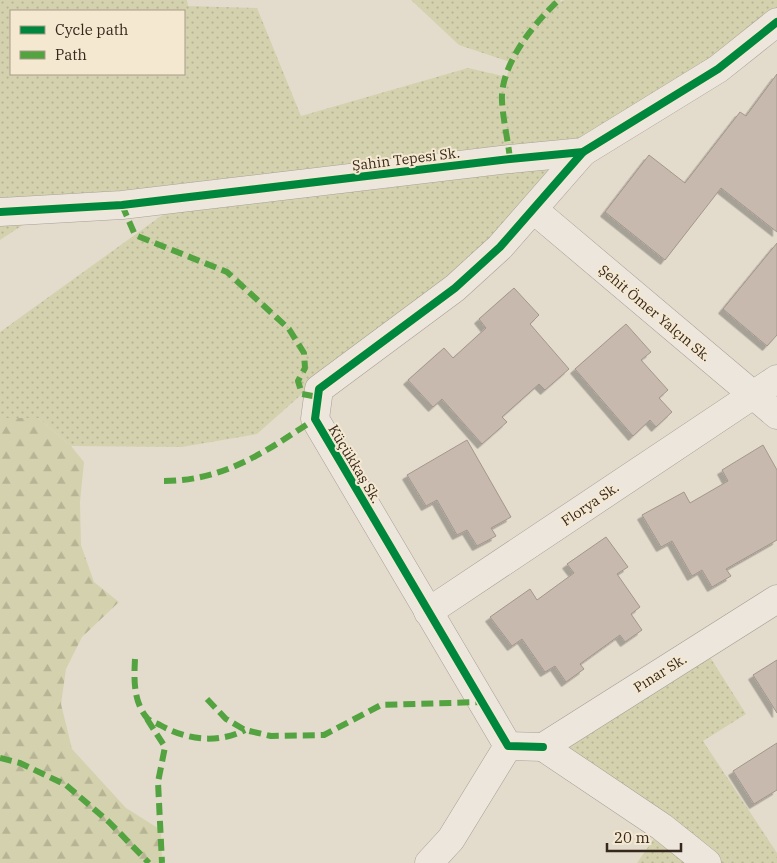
<svg xmlns="http://www.w3.org/2000/svg" width="777" height="863" viewBox="0 0 777 863" font-family="'IBM Plex Serif',serif">
	<style>
		.grass { fill: url(#grass-dots); fill-rule: evenodd }
		.forest { fill: url(#forest-firs) }
		.building { fill: #c7b9ad; stroke: #a3968b; filter: url(#shadow) }
		.lines { fill: none; stroke-linecap: round; stroke-linejoin: round }
		.street-casing { stroke: #a8a095; stroke-width: 29 }
		.street { stroke: #ece6dd; stroke-width: 28 }
		.quiet { stroke: #53a341; stroke-width: 6; stroke-dasharray: 12 6; stroke-linecap: butt }
		.cycleway-casing { stroke: #f5e8d1; stroke-width: 11 }
		.cycleway { stroke: #00873e; stroke-width: 8 }
		.labels { text-anchor: middle; stroke-width: 4; stroke-linejoin: round; paint-order: stroke }
		.street-label { font-size: 14px; fill: #37281d; stroke: #f5e8d1 }
	</style>
	<defs>
		<pattern id="grass-dots" width="8" height="8" patternUnits="userSpaceOnUse" patternTransform="scale(1.25)"><rect width="8" height="8" fill="#d4d2ae"/><path d="M2 2h.1M6 6h.1" fill="none" stroke="#b7b495" stroke-width="1.8" stroke-linecap="round"/></pattern>
		<pattern id="forest-firs" width="22" height="20" patternUnits="userSpaceOnUse" patternTransform="scale(1.25)"><rect width="22" height="20" fill="#d4d2ae"/><path d="M5 1l3.5 6h-7zM16 11l3.5 6h-7z" fill="#b7b495"/></pattern>
		<filter id="shadow"><feDropShadow dx="-4.5" dy="4.5" stdDeviation="0" flood-color="#0004"/></filter>
	</defs>
	<rect width="100%" height="100%" fill="#e3dbcc"/>
	<!-- grass -->
	<g class="grass">
		<path d="M0 0H187L188 6 257 8 301 116 468 68 507 77 510 62 459 45 411 0H560L561 2 564 0H777V22L583 152 318 397 302 394 257 434 182 447 71 446 38 418H0V332L186 198 47 209 0 240ZM11 11H184V74H11Z"/>
		<polygon points="703,646 746,714 703,741 777,853 777,863 637,863 662,827 543,747"/>
	</g>
	<!-- forest -->
	<polygon class="forest" points="0,418 38,418 71,446 84,462 80,502 81,545 94,582 119,602 82,637 66,669 61,704 72,749 126,808 161,830 162,863 0,863"/>
	<!-- building -->
	<g class="building">
		<polygon points="777,74 777,232 721,188 665,260 605,212 649,155 685,183 740,112 746,116"/>
		<polygon points="777,243 777,335 767,346 723,309"/>
		<polygon points="514,288 539,315 530,324 569,369 545,390 539,384 502,417 507,422 482,444 442,399 433,407 408,380 444,348 453,358 486,328 479,319"/>
		<polygon points="626,324 651,352 641,360 668,390 659,398 672,412 656,427 650,420 633,436 575,369"/>
		<polygon points="467,440 511,517 491,528 496,536 477,546 467,530 457,535 437,500 426,506 407,475"/>
		<polygon points="763,445 777,470 777,540 726,569 731,576 712,587 702,570 692,576 672,541 661,547 642,515 684,492 690,503 728,481 722,470"/>
		<polygon points="606,537 628,567 617,574 640,607 631,614 642,630 625,642 620,635 580,664 584,669 566,682 555,666 545,672 522,639 512,646 490,617 530,589 537,600 574,573 567,564"/>
		<polygon points="777,660 777,713 753,675"/>
		<polygon points="777,743 777,790 754,804 733,771"/>
	</g>
	<g class="lines">
		<defs>
			<g id="street">
				<polyline points="534,210 777,415"/>
				<polyline points="0,212 122,205 510,159 583,152 718,69 777,22"/>
				<polyline points="428,612 777,379"/>
				<polyline points="543,747 508,746 315,419 319,389 455,288 500,247 583,152"/>
				<polyline points="543,747 777,599"/>
				<polyline points="543,747 662,827 707,863"/>
				<polyline points="429,863 451,839 508,746"/>
			</g>
		</defs>
		<!-- street casing -->
		<use href="#street" class="street-casing"/>
		<!-- street -->
		<use href="#street" class="street"/>
		<!-- quiet -->
		<g class="quiet">
			<path d="M510 159C508 140 503 120 502 101 500 65 534 23 559 0"/>
			<polyline points="122,205 135,235 227,272 289,329 304,353 305,368 298,381 302,394 318,397"/>
			<path d="M164 481C224 481 267 451 315 419"/>
			<path d="M135 659C134 679 133 701 147 718 150 721 156 723 160 725 187 740 217 744 245 730"/>
			<polyline points="207,699 226,719 245,730 271,736 324,735 381,705 481,702"/>
			<polyline points="147,719 165,747 158,782 162,863"/>
			<polyline points="0,758 20,763 66,785 109,822 149,863"/>
		</g>
		<defs>
			<g id="cycleway">
				<polyline points="0,212 122,205 510,159 583,152 718,69 777,22"/>
				<polyline points="543,747 508,746 315,419 319,389 455,288 500,247 583,152"/>
			</g>
		</defs>
		<!-- cycleway casing -->
		<use href="#cycleway" class="cycleway-casing"/>
		<!-- cycleway -->
		<use href="#cycleway" class="cycleway"/>
	</g>
	<g class="labels">
		<!-- street labels -->
		<g class="street-label">
			<text transform="translate(406 159) rotate(-7)" y="5">Şahin Tepesi Sk.</text>
			<text transform="translate(655 313) rotate(40)" y="5">Şehit Ömer Yalçın Sk.</text>
			<text transform="translate(355 464) rotate(59)" y="5">Küçükkaş Sk.</text>
			<text transform="translate(590 504) rotate(-34)" y="5">Florya Sk.</text>
			<text transform="translate(660 673) rotate(-32)" y="5">Pınar Sk.</text>
		</g>
	</g>
	<!-- legend -->
	<rect x="10" y="10" width="175" height="65" fill="#f5e8d1" stroke="#a99b89"/>
	<rect x="20" y="26" width="25" height="8" fill="#00873e" stroke="#a99b89"/>
	<text x="55" y="35" font-size="15" fill="#37281d">Cycle path</text>
	<rect x="20" y="51" width="25" height="8" fill="#53a341" stroke="#a99b89"/>
	<text x="55" y="60" font-size="15" fill="#37281d">Path</text>
	<!-- scale -->
	<path d="M607 843v8h74v-8" fill="none" stroke="#37281d" stroke-width="2.5"/>
	<text x="614" y="843" font-size="15" fill="#37281d" stroke="#f5e8d1" stroke-width="4" paint-order="stroke">20 m</text>
</svg>
